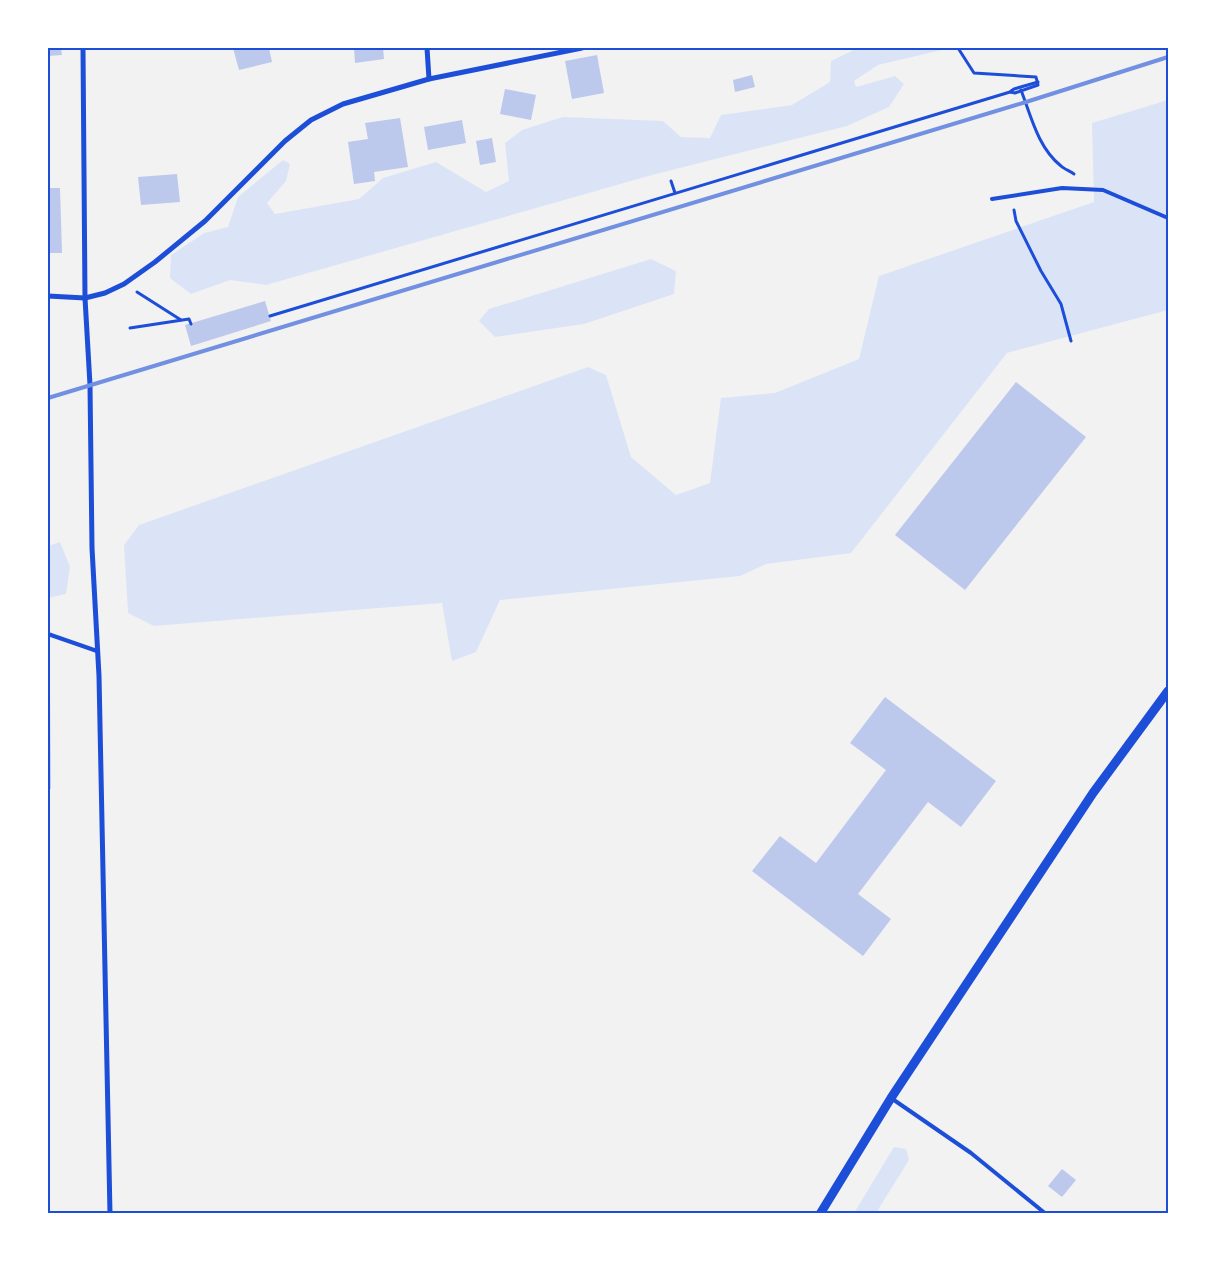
<svg xmlns="http://www.w3.org/2000/svg" width="1216" height="1261" viewBox="0 0 1216 1261" font-family="'PT Sans',sans-serif">
	<style>
		.green { fill: #dbe4f7 }
		.building { fill: #bdc9ec }
		.lines { fill: none; stroke-linecap: round; stroke-linejoin: round }
		.path { stroke: #1d4ed8; stroke-width: 3 }
		.service { stroke: #1d4ed8; stroke-width: 4 }
		.minor { stroke: #1d4ed8; stroke-width: 5 }
		.tertiary { stroke: #1d4ed8; stroke-width: 9 }
		.rail { stroke: #7290e2; stroke-width: 4 }
		.neatline { fill: none; stroke: #1d4ed8; stroke-width: 2 }
	</style>
	<rect width="100%" height="100%" fill="#f2f2f2"/>
	<!-- green -->
	<g class="green">
		<polygon points="858,48 950,48 878,65 854,81 856,87 895,76 904,84 889,107 847,126 652,175 266,285 230,280 191,294 170,278 171,255 204,233 228,227 238,197 283,160 290,164 286,181 267,203 275,214 359,199 383,178 436,162 486,192 509,181 505,143 522,130 563,117 663,121 681,137 710,138 721,115 792,105 830,82 831,61"/>
		<polygon points="1168,100 1168,310 1007,353 851,553 766,564 740,576 500,600 476,652 452,661 442,603 154,626 128,613 124,545 139,525 588,367 606,375 631,457 676,495 710,483 721,398 775,393 859,359 879,276 1094,202 1092,123"/>
		<polygon points="651,259 676,271 674,294 584,324 495,337 479,321 489,309"/>
		<polygon points="60,542 70,567 66,594 48,598 48,546"/>
		<polygon points="894,1147 906,1149 909,1160 876,1213 854,1213"/>
	</g>
	<!-- building -->
	<g class="building">
		<polygon points="48,48 61,48 62,55 48,56"/>
		<polygon points="233,48 269,48 272,62 239,70"/>
		<polygon points="354,48 383,48 384,59 355,63"/>
		<polygon points="597,55 604,93 572,99 565,61"/>
		<polygon points="752,75 755,87 735,92 733,80"/>
		<polygon points="505,89 536,95 531,120 500,114"/>
		<polygon points="400,118 408,167 374,172 375,181 354,184 348,142 368,139 365,123"/>
		<polygon points="462,120 466,143 428,150 424,127"/>
		<polygon points="492,138 496,162 480,165 476,141"/>
		<polygon points="177,174 180,202 141,205 138,177"/>
		<polygon points="48,188 60,188 62,253 48,253"/>
		<polygon points="265,301 271,321 191,346 185,325"/>
		<polygon points="1016,382 1086,437 965,590 895,535"/>
		<polygon points="48,694 50,694 51,789 48,789"/>
		<polygon points="885,697 996,781 961,827 928,802 858,894 891,919 863,956 752,871 780,836 816,863 886,770 850,743"/>
		<polygon points="1062,1169 1076,1180 1062,1197 1048,1186"/>
	</g>
	<g class="lines">
		<!-- path -->
		<g class="path">
			<path d="M1021 90C1031 116 1038 148 1061 166 1064 169 1070 171 1074 174"/>
			<polyline points="1011,91 1014,89 1038,82"/>
			<polyline points="671,181 675,193"/>
			<polyline points="1014,210 1016,221 1041,271 1061,304 1071,341"/>
			<polyline points="137,292 181,320"/>
			<polyline points="270,316 1010,92 1015,93 1038,85 1036,77 974,73 958,48"/>
			<polyline points="130,328 189,319 191,324"/>
		</g>
		<!-- service -->
		<g class="service">
			<polyline points="992,199 1062,188 1103,190 1168,218"/>
			<polyline points="48,634 97,651"/>
			<polyline points="891,1098 971,1153 1046,1214"/>
		</g>
		<!-- minor -->
		<g class="minor">
			<polyline points="83,48 85,298 90,385 92,548 99,676 110,1214"/>
			<polyline points="427,48 429,79"/>
			<polyline points="48,296 85,298 105,293 124,284 155,262 205,221 285,141 311,120 343,104 429,79 582,48"/>
		</g>
		<!-- tertiary -->
		<polyline class="tertiary" points="820,1214 891,1098 1093,793 1168,691"/>
		<!-- rail -->
		<polyline class="rail" points="48,398 1026,102 1168,57"/>
	</g>
	<!-- border -->
	<rect width="1216" height="1261" fill="none" stroke="#ffffff" stroke-width="98"/>
	<rect x="49" y="49" width="1118" height="1163" class="neatline"/>
</svg>
